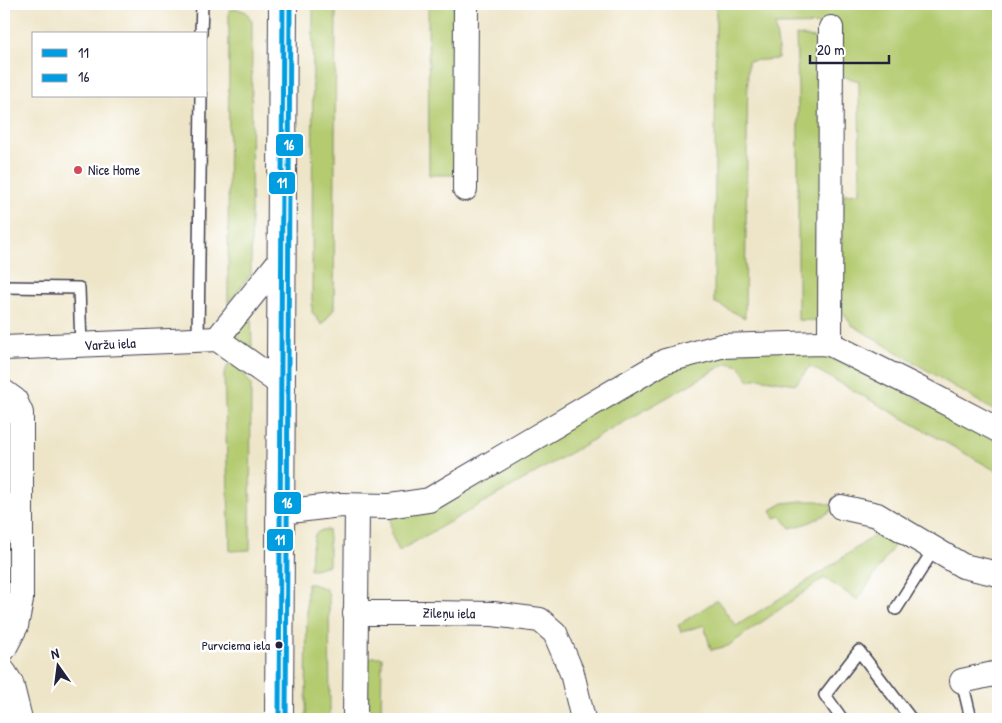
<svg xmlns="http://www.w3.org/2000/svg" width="1002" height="723" viewBox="0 0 1002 723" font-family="'Patrick Hand',sans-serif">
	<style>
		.green { fill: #b4cb6f; stroke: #6b7655 }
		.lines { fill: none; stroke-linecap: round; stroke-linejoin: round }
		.service-casing { stroke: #413f50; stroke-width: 14 }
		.minor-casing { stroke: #413f50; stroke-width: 26 }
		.tertiary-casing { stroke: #413f50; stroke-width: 30 }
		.service { stroke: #fff; stroke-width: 11 }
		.minor { stroke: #fff; stroke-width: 24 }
		.tertiary { stroke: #fff; stroke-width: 28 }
		.bus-1-casing { stroke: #fff; stroke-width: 9 }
		.bus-2-casing { stroke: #fff; stroke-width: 9 }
		.bus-1 { stroke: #009de0; stroke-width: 5 }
		.bus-2 { stroke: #009de0; stroke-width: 5 }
		.poi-dot { fill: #d1495b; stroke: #fff; stroke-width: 2 }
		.bus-dot { fill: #22223b; stroke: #fff; stroke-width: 2 }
		.labels { text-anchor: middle; stroke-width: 5; stroke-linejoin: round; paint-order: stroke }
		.bus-label { font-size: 13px; fill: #22223b; stroke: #fff; text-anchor: end }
		.poi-label { font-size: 14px; fill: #22223b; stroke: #fff; text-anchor: start }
		.street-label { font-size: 14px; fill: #22223b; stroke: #fff }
		.line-badge { stroke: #fff; stroke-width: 2 }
		.badge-label { font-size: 14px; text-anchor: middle; font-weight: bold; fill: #fff }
	</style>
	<rect width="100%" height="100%" fill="#fff"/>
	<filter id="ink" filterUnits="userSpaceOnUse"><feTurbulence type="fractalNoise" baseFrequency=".02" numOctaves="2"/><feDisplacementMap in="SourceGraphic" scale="10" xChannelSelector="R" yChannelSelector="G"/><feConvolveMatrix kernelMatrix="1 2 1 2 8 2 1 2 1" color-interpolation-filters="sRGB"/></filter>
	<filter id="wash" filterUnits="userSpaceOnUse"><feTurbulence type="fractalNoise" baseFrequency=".0096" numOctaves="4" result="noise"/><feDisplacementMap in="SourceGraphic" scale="20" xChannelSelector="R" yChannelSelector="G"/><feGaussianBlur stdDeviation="1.12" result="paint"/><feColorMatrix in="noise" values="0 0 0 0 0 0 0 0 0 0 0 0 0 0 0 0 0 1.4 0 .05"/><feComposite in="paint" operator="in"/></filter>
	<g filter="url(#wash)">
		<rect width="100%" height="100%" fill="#eee5c8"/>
		<!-- green -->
		<g class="green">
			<polygon points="313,4 336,4 334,309 322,325 312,312"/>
			<polygon points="428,4 454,4 454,175 429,175"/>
			<polygon points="716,4 998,4 998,413 852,325 838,306 844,194 860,193 859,81 842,76 841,24 775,25 778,47 778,59 748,61 745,318 714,302"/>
			<polygon points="238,9 246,12 252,21 251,274 228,303 229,10"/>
			<polygon points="796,35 826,40 827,321 798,320 798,89"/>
			<polygon points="251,309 252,350 236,340 236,328"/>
			<polygon points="815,346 998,440 998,472 810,366 796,384 758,378 749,381 740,366 727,363 399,551 391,534 390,512 615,397 708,352"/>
			<polygon points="229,363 239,367 251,384 250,550 230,551 224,374"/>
			<path d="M802 501H818L831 505 833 510C816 520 809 524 790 528L781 516 775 518 771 510 783 503Z"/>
			<polygon points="322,530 328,530 329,538 329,565 310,570 311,551 315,534"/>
			<polygon points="891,530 901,535 858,600 824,578 728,646 711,650 704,625 681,632 678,625 717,600 736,626 823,571 881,531"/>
			<polygon points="307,584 312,584 326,589 329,596 330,719 306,719"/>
			<polygon points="375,657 382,657 381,719 359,719 364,658"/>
		</g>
	</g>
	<g filter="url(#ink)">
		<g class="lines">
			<defs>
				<g id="service">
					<polyline points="201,34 202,4"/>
					<polyline points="4,287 79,288 81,345"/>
					<polyline points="198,340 201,96"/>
					<polyline points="896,609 934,549"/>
					<polyline points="962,681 971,719"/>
					<polyline points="842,719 825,695 859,651 911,719"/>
				</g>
				<g id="minor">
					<polyline points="465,189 466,4"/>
					<polyline points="217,339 282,258"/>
					<polyline points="830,344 831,28"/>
					<polyline points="4,348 217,339 282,385"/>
					<polyline points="4,392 15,400 21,413 21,600 16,626 4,649"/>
					<polyline points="841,507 877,515 963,566 998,574"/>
					<polyline points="281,512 340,505 389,506 429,500 665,361 721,346 821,343 830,344 916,387 998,430"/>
					<polyline points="355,613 430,613 493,614 540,620 555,633 572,673 583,719"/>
					<polyline points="4,672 11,683 20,719"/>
					<polyline points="962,681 998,673"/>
					<polyline points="355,719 357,506"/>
				</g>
				<polyline id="tertiary" points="279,719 283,4"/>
			</defs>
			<!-- service casing -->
			<use href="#service" class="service-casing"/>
			<!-- minor casing -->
			<use href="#minor" class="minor-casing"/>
			<!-- tertiary casing -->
			<use href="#tertiary" class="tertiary-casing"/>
			<!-- service -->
			<use href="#service" class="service"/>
			<!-- minor -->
			<use href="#minor" class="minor"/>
			<!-- tertiary -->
			<use href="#tertiary" class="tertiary"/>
			<defs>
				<polyline id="bus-1" points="279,719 283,4"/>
				<polyline id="bus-2" points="286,719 290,4"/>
			</defs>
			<!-- bus-1 casing -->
			<use href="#bus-1" class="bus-1-casing"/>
			<!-- bus-2 casing -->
			<use href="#bus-2" class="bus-2-casing"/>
			<!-- bus-1 -->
			<use href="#bus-1" class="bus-1"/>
			<!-- bus-2 -->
			<use href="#bus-2" class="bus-2"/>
		</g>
	</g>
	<!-- markers -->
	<circle class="poi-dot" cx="78" cy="170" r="5"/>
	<circle class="bus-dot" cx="279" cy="645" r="4.5"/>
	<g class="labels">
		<!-- bus labels -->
		<g class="bus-label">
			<text x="270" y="650">Purvciema iela</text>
		</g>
		<!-- poi labels -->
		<g class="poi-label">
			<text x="88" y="175">Nice Home</text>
		</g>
		<!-- street labels -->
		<g class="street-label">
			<text transform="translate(110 344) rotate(-3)" y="5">Varžu iela</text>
			<text transform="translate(449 613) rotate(1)" y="5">Zileņu iela</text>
		</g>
	</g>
	<g class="line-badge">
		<rect x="275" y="133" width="29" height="24" rx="5" fill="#009de0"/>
		<rect x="268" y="171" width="28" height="24" rx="5" fill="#009de0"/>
		<rect x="273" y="491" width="29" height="24" rx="5" fill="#009de0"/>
		<rect x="266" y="528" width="28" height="24" rx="5" fill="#009de0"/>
	</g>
	<g class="badge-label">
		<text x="289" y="150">16</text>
		<text x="282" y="188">11</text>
		<text x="287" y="508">16</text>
		<text x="280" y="545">11</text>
	</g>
	<!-- margin -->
	<rect width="1002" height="723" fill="none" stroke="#fff" stroke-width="20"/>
	<!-- legend -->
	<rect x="32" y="32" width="175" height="65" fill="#ffffff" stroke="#a7a7b1"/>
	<rect x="42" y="49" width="25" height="8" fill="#009de0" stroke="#a7a7b1"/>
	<text x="78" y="58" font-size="15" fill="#22223b">11</text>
	<rect x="42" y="74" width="25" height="8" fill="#009de0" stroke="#a7a7b1"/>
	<text x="78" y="82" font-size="15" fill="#22223b">16</text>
	<!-- north arrow -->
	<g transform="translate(58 666) rotate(346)" stroke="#ffffff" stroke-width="4" paint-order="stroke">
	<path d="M0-4L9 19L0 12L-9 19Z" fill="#22223b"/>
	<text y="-8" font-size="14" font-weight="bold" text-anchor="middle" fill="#22223b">N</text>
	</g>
	<!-- scale -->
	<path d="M810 55v8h79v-8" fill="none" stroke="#22223b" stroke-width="2.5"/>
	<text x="817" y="55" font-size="15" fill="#22223b" stroke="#ffffff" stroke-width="4" paint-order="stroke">20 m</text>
</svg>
